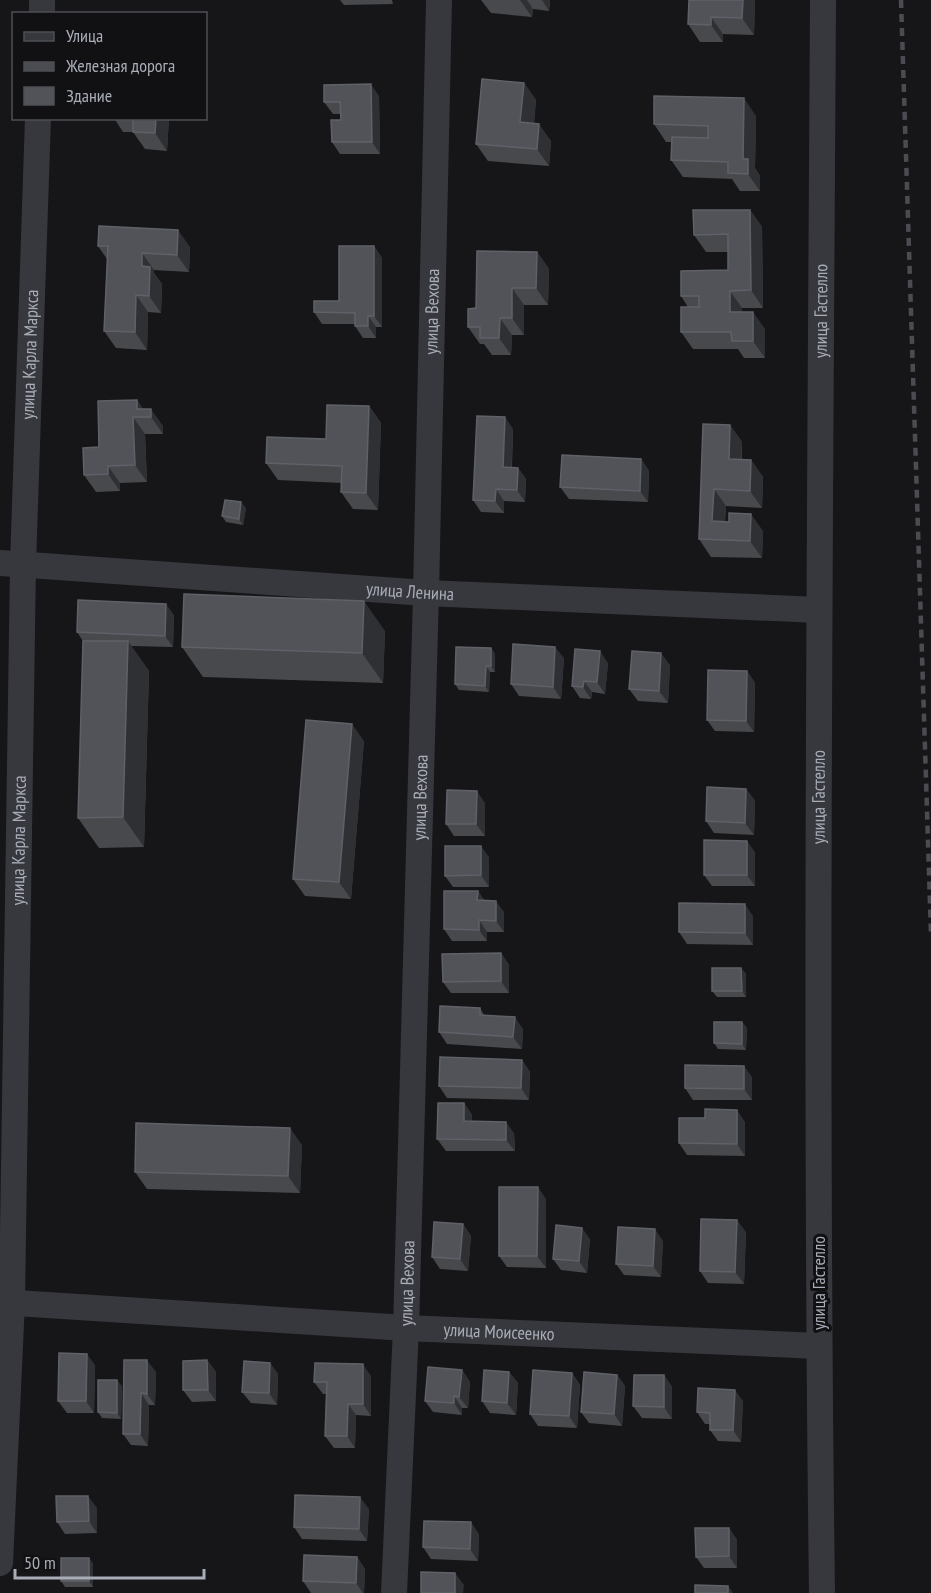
<svg xmlns="http://www.w3.org/2000/svg" width="931" height="1593" viewBox="0 0 931 1593" font-family="'PT Sans Narrow',sans-serif">
	<style>
		.lines { fill: none; stroke-linecap: round; stroke-linejoin: round }
		.minor { stroke: #37383d; stroke-width: 26 }
		.rail { stroke: #4a4c52; stroke-width: 4.5; stroke-dasharray: 8 6; stroke-linecap: butt }
		.wall { fill: #47494d }
		.shaded-wall { fill: #2f3033 }
		.building { fill: #525359; stroke: #5f6168; stroke-width: 1.5 }
		.labels { text-anchor: middle; stroke-width: 6; stroke-linejoin: round; paint-order: stroke }
		.street-label { font-size: 18px; fill: #a8adb8; stroke: #111113 }
	</style>
	<rect width="100%" height="100%" fill="#161618"/>
	<g class="lines">
		<!-- minor -->
		<g class="minor">
			<polyline points="42,14 42,0"/>
			<path id="s1" d="M0 563 426 593 819 610"/>
			<path id="s2" d="M0 1302 406 1328 819 1346"/>
			<path id="s3" d="M0 1563 12 1302 23 564 38 118"/>
			<path id="s4" d="M394 1593 406 1328 426 593 439 0"/>
			<path id="s5" d="M822 1593C815 1062 820 531 823 0"/>
		</g>
		<!-- rail -->
		<polyline class="rail" points="901,0 931,935"/>
	</g>
	<!-- wall -->
	<g class="wall">
		<polygon points="340,0 392,0 393,4 344,5"/>
		<polygon points="481,0 550,0 549,11 533,9 532,17 491,13"/>
		<polygon points="689,0 755,0 754,35 723,34 723,42 700,42 688,24"/>
		<polygon points="524,83 536,100 534,124 551,141 549,166 488,161 476,144"/>
		<polygon points="379,96 380,154 340,154 332,142 341,120 340,114 333,114 324,102"/>
		<polygon points="756,116 755,168 760,176 760,191 740,191 732,179 683,177 671,160 672,142 666,142 654,124"/>
		<polygon points="114,118 169,118 167,151 145,149 133,132 123,132"/>
		<polygon points="750,210 762,227 763,308 742,308 742,312 765,329 765,358 744,358 738,349 693,349 681,332 688,307 681,296 728,270 728,252 706,252 694,235"/>
		<polygon points="98,246 190,247 189,272 154,270 154,273 162,284 161,313 148,312 147,350 116,348 104,331 107,259"/>
		<polygon points="374,246 382,258 382,327 376,327 376,338 363,338 355,326 355,324 322,324 314,312 339,301"/>
		<polygon points="537,252 549,269 548,305 524,305 524,335 512,335 511,355 492,355 484,344 480,344 468,327 476,308"/>
		<polygon points="137,400 143,409 163,426 163,434 145,434 147,482 120,483 120,491 96,492 84,475 99,447"/>
		<polygon points="369,406 381,423 378,510 353,509 341,492 342,483 278,480 266,463 326,439"/>
		<polygon points="730,425 742,442 742,460 751,460 763,477 762,508 726,506 725,522 763,531 762,558 711,557 699,539"/>
		<polygon points="513,429 512,467 518,468 526,479 525,502 504,501 504,513 481,512 473,500"/>
		<polygon points="641,459 649,471 648,502 569,499 560,487"/>
		<polygon points="246,508 243,525 226,522 222,516"/>
		<polygon points="174,615 173,647 131,646 149,671 144,847 99,848 78,818 83,641 77,632"/>
		<polygon points="385,631 383,683 203,677 182,647"/>
		<polygon points="491,648 495,654 495,672 490,672 489,692 459,690 455,684"/>
		<polygon points="564,658 561,699 519,696 511,684"/>
		<polygon points="608,663 605,694 592,692 591,699 580,698 572,686"/>
		<polygon points="670,665 668,703 638,701 629,689"/>
		<polygon points="747,671 755,683 754,732 715,731 707,720"/>
		<polygon points="364,741 351,899 305,896 293,879"/>
		<polygon points="746,789 755,801 754,835 714,833 706,821"/>
		<polygon points="485,803 485,836 454,836 446,824"/>
		<polygon points="755,852 755,886 712,886 704,875"/>
		<polygon points="489,857 489,887 453,887 445,876"/>
		<polygon points="478,891 484,900 504,912 504,932 487,932 487,941 452,941 444,929"/>
		<polygon points="753,916 753,945 687,944 679,932"/>
		<polygon points="501,953 509,965 509,993 451,993 443,982"/>
		<polygon points="741,968 746,974 746,997 717,997 712,991"/>
		<polygon points="480,1008 484,1015 523,1029 522,1049 447,1044 439,1032"/>
		<polygon points="742,1022 747,1028 746,1050 718,1049 714,1043"/>
		<polygon points="522,1060 530,1072 529,1100 447,1098 439,1086"/>
		<polygon points="752,1077 752,1100 693,1100 685,1088"/>
		<polygon points="464,1103 472,1115 472,1121 514,1133 515,1151 446,1151 437,1139"/>
		<polygon points="745,1122 745,1156 687,1155 679,1143"/>
		<polygon points="302,1145 300,1193 147,1189 135,1172"/>
		<polygon points="546,1199 546,1268 507,1267 499,1256"/>
		<polygon points="463,1224 471,1236 468,1271 440,1269 432,1257"/>
		<polygon points="746,1232 744,1284 708,1283 700,1271"/>
		<polygon points="590,1239 587,1273 561,1270 553,1259"/>
		<polygon points="663,1241 661,1277 624,1275 616,1264"/>
		<polygon points="124,1360 156,1372 155,1405 149,1405 148,1446 131,1445 123,1434"/>
		<polygon points="207,1360 216,1372 216,1401 192,1402 183,1390"/>
		<polygon points="270,1363 278,1374 277,1405 251,1403 242,1392"/>
		<polygon points="95,1365 94,1413 67,1413 58,1401"/>
		<polygon points="462,1370 470,1382 468,1408 462,1408 462,1415 433,1412 425,1401"/>
		<polygon points="509,1372 518,1383 516,1415 490,1413 482,1401"/>
		<polygon points="572,1373 580,1385 577,1428 538,1426 530,1414"/>
		<polygon points="617,1375 625,1386 622,1426 589,1423 581,1412"/>
		<polygon points="664,1375 672,1387 672,1419 642,1418 633,1406"/>
		<polygon points="371,1376 371,1416 356,1415 355,1448 334,1448 325,1436 326,1394 323,1394 314,1382"/>
		<polygon points="122,1386 121,1419 102,1418 98,1412"/>
		<polygon points="743,1401 741,1442 718,1441 710,1430 710,1424 705,1424 697,1412"/>
		<polygon points="97,1508 97,1533 65,1534 57,1522"/>
		<polygon points="369,1509 367,1541 302,1539 294,1527"/>
		<polygon points="729,1528 737,1540 737,1568 704,1568 696,1557"/>
		<polygon points="479,1534 478,1561 431,1559 423,1547"/>
		<polygon points="357,1557 365,1569 364,1593 311,1593 303,1581"/>
		<polygon points="89,1558 93,1564 93,1587 65,1587 61,1581"/>
	</g>
	<!-- shaded-wall -->
	<g class="shaded-wall">
		<polygon points="520,0 527,0 533,9 532,17"/>
		<polygon points="542,0 550,0 549,11"/>
		<polygon points="743,0 755,0 754,35 742,18"/>
		<polygon points="711,17 723,34 723,42 711,25"/>
		<polygon points="524,83 536,100 532,139 520,122"/>
		<polygon points="371,84 379,96 380,154 372,142"/>
		<polygon points="744,98 756,116 755,168 760,176 760,191 748,174 743,159"/>
		<polygon points="156,118 169,118 167,151 155,133"/>
		<polygon points="539,124 551,141 549,166 537,149"/>
		<polygon points="750,210 762,227 763,308 751,290"/>
		<polygon points="178,230 190,247 189,272 177,255"/>
		<polygon points="374,246 382,258 382,327 374,316"/>
		<polygon points="537,252 549,269 548,305 536,288"/>
		<polygon points="142,253 154,270 154,273 162,284 161,313 149,296 142,266"/>
		<polygon points="512,288 524,305 524,335 512,318"/>
		<polygon points="730,291 742,308 742,329 730,312"/>
		<polygon points="136,295 148,312 147,350 135,332"/>
		<polygon points="753,312 765,329 765,358 753,341"/>
		<polygon points="368,316 376,327 376,338 368,326"/>
		<polygon points="500,318 512,335 511,355 499,338"/>
		<polygon points="137,400 148,417 137,409"/>
		<polygon points="369,406 381,423 378,510 366,493"/>
		<polygon points="151,409 163,426 163,434 151,417"/>
		<polygon points="133,417 145,434 147,482 135,465"/>
		<polygon points="505,417 513,429 511,479 503,467"/>
		<polygon points="730,425 742,442 741,476 729,459"/>
		<polygon points="641,459 649,471 648,502 640,491"/>
		<polygon points="751,460 763,477 762,508 750,491"/>
		<polygon points="108,466 120,483 120,491 108,474"/>
		<polygon points="518,468 526,479 525,502 517,490"/>
		<polygon points="496,489 504,501 504,513 495,501"/>
		<polygon points="714,489 726,506 724,538 712,521"/>
		<polygon points="241,502 246,508 243,525 239,519"/>
		<polygon points="751,514 763,531 762,558 750,541"/>
		<polygon points="364,601 385,631 383,683 362,653"/>
		<polygon points="166,604 174,615 173,647 165,636"/>
		<polygon points="128,641 149,671 144,847 123,817"/>
		<polygon points="555,647 564,658 561,699 553,687"/>
		<polygon points="491,648 495,654 495,672 491,666"/>
		<polygon points="600,651 608,663 605,694 597,682"/>
		<polygon points="661,653 670,665 668,703 659,691"/>
		<polygon points="486,666 490,672 489,692 485,686"/>
		<polygon points="747,671 755,683 754,732 746,721"/>
		<polygon points="584,681 592,692 591,699 583,687"/>
		<polygon points="352,724 364,741 351,899 339,882"/>
		<polygon points="746,789 755,801 754,835 745,823"/>
		<polygon points="477,791 485,803 485,836 476,824"/>
		<polygon points="747,841 755,852 755,886 747,875"/>
		<polygon points="481,846 489,857 489,887 481,875"/>
		<polygon points="478,891 486,903 477,900"/>
		<polygon points="496,901 504,912 504,932 496,921"/>
		<polygon points="745,904 753,916 753,945 745,933"/>
		<polygon points="479,920 487,932 487,941 479,930"/>
		<polygon points="501,953 509,965 509,993 501,981"/>
		<polygon points="741,968 746,974 746,997 742,991"/>
		<polygon points="515,1017 523,1029 522,1049 513,1037"/>
		<polygon points="742,1022 747,1028 746,1050 742,1044"/>
		<polygon points="522,1060 530,1072 529,1100 521,1088"/>
		<polygon points="744,1066 752,1077 752,1100 744,1089"/>
		<polygon points="464,1103 472,1115 472,1133 464,1121"/>
		<polygon points="737,1110 745,1122 745,1156 737,1144"/>
		<polygon points="506,1122 514,1133 515,1151 506,1140"/>
		<polygon points="290,1128 302,1145 300,1193 288,1176"/>
		<polygon points="538,1187 546,1199 546,1268 537,1256"/>
		<polygon points="737,1220 746,1232 744,1284 735,1272"/>
		<polygon points="463,1224 471,1236 468,1271 460,1259"/>
		<polygon points="582,1228 590,1239 587,1273 579,1261"/>
		<polygon points="655,1229 663,1241 661,1277 653,1266"/>
		<polygon points="87,1354 95,1365 94,1413 86,1401"/>
		<polygon points="147,1360 156,1372 155,1405 147,1394"/>
		<polygon points="207,1360 216,1372 216,1401 208,1390"/>
		<polygon points="270,1363 278,1374 277,1405 269,1393"/>
		<polygon points="363,1364 371,1376 371,1416 363,1404"/>
		<polygon points="462,1370 470,1382 468,1408 459,1397"/>
		<polygon points="509,1372 518,1383 516,1415 507,1403"/>
		<polygon points="572,1373 580,1385 577,1428 569,1416"/>
		<polygon points="617,1375 625,1386 622,1426 614,1414"/>
		<polygon points="664,1375 672,1387 672,1419 664,1407"/>
		<polygon points="117,1380 122,1386 121,1419 117,1413"/>
		<polygon points="735,1390 743,1401 741,1442 733,1430"/>
		<polygon points="141,1393 149,1405 148,1446 140,1434"/>
		<polygon points="454,1396 462,1408 462,1415 454,1403"/>
		<polygon points="348,1404 356,1415 355,1448 347,1436"/>
		<polygon points="88,1496 97,1508 97,1533 89,1521"/>
		<polygon points="360,1497 369,1509 367,1541 359,1529"/>
		<polygon points="471,1522 479,1534 478,1561 470,1549"/>
		<polygon points="729,1528 737,1540 737,1568 729,1556"/>
		<polygon points="357,1557 365,1569 364,1593 363,1593 356,1583"/>
		<polygon points="89,1558 93,1564 93,1587 89,1581"/>
		<polygon points="455,1573 464,1585 463,1593 455,1593"/>
		<polygon points="728,1586 733,1593 728,1593"/>
	</g>
	<!-- building -->
	<g class="building">
		<polygon points="689,0 743,0 742,18 711,17 711,25 688,24"/>
		<polygon points="482,79 524,83 520,122 539,124 537,149 476,144"/>
		<polygon points="371,84 372,142 332,142 331,120 341,120 340,102 324,102 324,85"/>
		<polygon points="654,96 744,98 743,159 748,159 748,174 728,173 728,162 671,160 672,137 708,138 708,126 654,124"/>
		<polygon points="133,118 156,118 155,133 133,132"/>
		<polygon points="693,210 750,210 751,290 730,291 730,312 753,312 753,341 732,341 731,332 681,332 681,307 699,307 699,296 681,296 681,271 728,270 728,234 694,235"/>
		<polygon points="99,226 178,230 177,255 142,253 142,266 150,267 149,296 136,295 135,332 104,331 108,246 98,246"/>
		<polygon points="339,246 374,246 374,316 368,316 368,326 355,326 355,313 314,312 314,301 339,301"/>
		<polygon points="477,251 537,252 536,288 512,288 512,318 500,318 499,338 480,338 480,327 468,327 468,309 476,308"/>
		<polygon points="137,400 137,409 151,409 151,417 133,417 135,465 108,466 108,474 84,475 83,448 99,447 98,401"/>
		<polygon points="327,405 369,406 366,493 341,492 342,466 266,463 267,437 326,439"/>
		<polygon points="477,416 505,417 503,467 518,468 517,490 496,489 495,501 473,500"/>
		<polygon points="703,424 730,425 729,459 751,460 750,491 714,489 712,521 729,522 729,513 751,514 750,541 699,539"/>
		<polygon points="562,455 641,459 640,491 560,487"/>
		<polygon points="225,500 241,502 239,519 222,516"/>
		<polygon points="184,594 364,601 362,653 182,647"/>
		<polygon points="78,600 166,604 165,636 77,632"/>
		<polygon points="83,641 128,641 123,817 78,818"/>
		<polygon points="513,644 555,647 553,687 511,684"/>
		<polygon points="456,647 491,648 491,666 486,666 485,686 455,684"/>
		<polygon points="575,649 600,651 597,682 584,681 583,687 572,686"/>
		<polygon points="632,651 661,653 659,691 629,689"/>
		<polygon points="708,670 747,671 746,721 707,720"/>
		<polygon points="306,720 352,724 339,882 293,879"/>
		<polygon points="707,787 746,789 745,823 706,821"/>
		<polygon points="447,790 477,791 476,824 446,824"/>
		<polygon points="704,840 747,841 747,875 704,875"/>
		<polygon points="445,846 481,846 481,875 445,876"/>
		<polygon points="444,891 478,891 477,900 496,901 496,921 479,920 479,930 444,929"/>
		<polygon points="679,903 745,904 745,933 679,932"/>
		<polygon points="501,953 501,981 443,982 442,954"/>
		<polygon points="712,968 741,968 742,991 712,991"/>
		<polygon points="440,1006 480,1008 480,1015 515,1017 513,1037 439,1032"/>
		<polygon points="714,1022 742,1022 742,1044 714,1043"/>
		<polygon points="440,1057 522,1060 521,1088 439,1086"/>
		<polygon points="685,1065 744,1066 744,1089 685,1088"/>
		<polygon points="438,1103 464,1103 464,1121 506,1122 506,1140 437,1139"/>
		<polygon points="705,1109 737,1110 737,1144 679,1143 679,1118 705,1118"/>
		<polygon points="136,1123 290,1128 288,1176 135,1172"/>
		<polygon points="499,1187 538,1187 537,1256 499,1256"/>
		<polygon points="701,1219 737,1220 735,1272 700,1271"/>
		<polygon points="434,1222 463,1224 460,1259 432,1257"/>
		<polygon points="556,1225 582,1228 579,1261 553,1259"/>
		<polygon points="618,1227 655,1229 653,1266 616,1264"/>
		<polygon points="59,1353 87,1354 86,1401 58,1401"/>
		<polygon points="124,1360 147,1360 147,1394 141,1393 140,1434 123,1434"/>
		<polygon points="207,1360 208,1390 183,1390 183,1361"/>
		<polygon points="244,1361 270,1363 269,1393 242,1392"/>
		<polygon points="315,1363 363,1364 363,1404 348,1404 347,1436 325,1436 327,1382 314,1382"/>
		<polygon points="428,1367 462,1370 459,1397 454,1396 454,1403 425,1401"/>
		<polygon points="484,1370 509,1372 507,1403 482,1401"/>
		<polygon points="533,1370 572,1373 569,1416 530,1414"/>
		<polygon points="584,1372 617,1375 614,1414 581,1412"/>
		<polygon points="634,1375 664,1375 664,1407 633,1406"/>
		<polygon points="98,1380 117,1380 117,1413 98,1412"/>
		<polygon points="698,1388 735,1390 733,1430 710,1430 710,1413 697,1412"/>
		<polygon points="295,1495 360,1497 359,1529 294,1527"/>
		<polygon points="56,1496 88,1496 89,1521 57,1522"/>
		<polygon points="424,1521 471,1522 470,1549 423,1547"/>
		<polygon points="695,1528 729,1528 729,1556 696,1557"/>
		<polygon points="304,1555 357,1557 356,1583 303,1581"/>
		<rect x="61" y="1558" width="28" height="23"/>
		<polygon points="421,1572 455,1573 455,1593 421,1593"/>
		<polygon points="695,1585 728,1586 728,1593 695,1593"/>
	</g>
	<g class="labels">
		<!-- street labels -->
		<g class="street-label">
			<text dy="6" stroke="none"><textPath href="#s4" startOffset="1282">улица Вехова</textPath></text>
			<text dy="6" stroke="none"><textPath href="#s5" startOffset="1282">улица Гастелло</textPath></text>
			<text dy="6" stroke="none"><textPath href="#s3" startOffset="1209">улица Карла Маркса</textPath></text>
			<text dy="6" stroke="none"><textPath href="#s1" startOffset="411">улица Ленина</textPath></text>
			<text dy="6" stroke="none"><textPath href="#s4" startOffset="796">улица Вехова</textPath></text>
			<text dy="6" stroke="none"><textPath href="#s5" startOffset="796">улица Гастелло</textPath></text>
			<text dy="6" stroke="none"><textPath href="#s3" startOffset="723">улица Карла Маркса</textPath></text>
			<text dy="6" stroke="none"><textPath href="#s4" startOffset="310">улица Вехова</textPath></text>
			<text transform="translate(819 1283) rotate(-90)" y="6">улица Гастелло</text>
			<text dy="6" stroke="none"><textPath href="#s2" startOffset="500">улица Моисеенко</textPath></text>
		</g>
	</g>
	<!-- legend -->
	<rect x="12" y="12" width="195" height="108" fill="#111113" stroke="#4d4f55" stroke-width="1.5"/>
	<rect x="24" y="32" width="30" height="9" fill="#37383d" stroke="#4d4f55" stroke-width="1.5"/>
	<text x="66" y="42" font-size="18" fill="#a8adb8">Улица</text>
	<rect x="24" y="62" width="30" height="9" fill="#4a4c52" stroke="#4d4f55" stroke-width="1.5"/>
	<text x="66" y="72" font-size="18" fill="#a8adb8">Железная дорога</text>
	<rect x="24" y="87" width="30" height="18" fill="#525359" stroke="#4d4f55" stroke-width="1.5"/>
	<text x="66" y="102" font-size="18" fill="#a8adb8">Здание</text>
	<!-- scale -->
	<path d="M15 1569v9h189v-9" fill="none" stroke="#a8adb8" stroke-width="3"/>
	<text x="24" y="1569" font-size="18" fill="#a8adb8" stroke="#111113" stroke-width="4.5" paint-order="stroke">50 m</text>
</svg>
